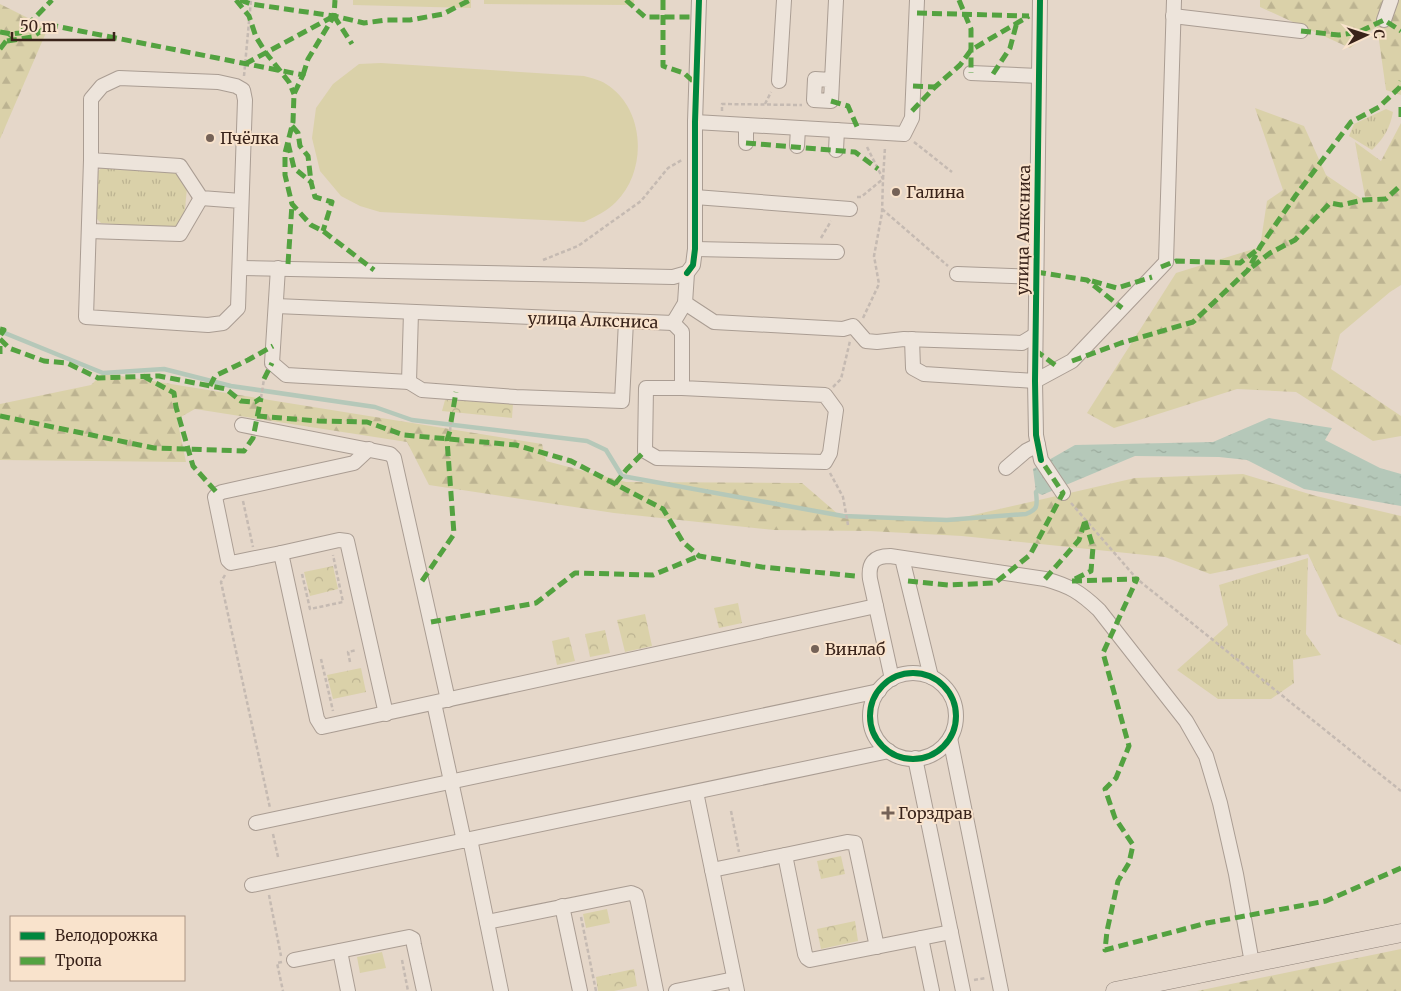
<svg xmlns="http://www.w3.org/2000/svg" width="1401" height="991" viewBox="0 0 1401 991" font-family="Merriweather,serif">
	<style>
		.grass { fill: url(#grass-tufts) }
		.forest { fill: url(#forest-firs) }
		.park { fill: url(#park-crowns) }
		.garden { fill: #dad1a9 }
		.water { fill: url(#water-ripples) }
		.lines { fill: none; stroke-linecap: round; stroke-linejoin: round }
		.stream { stroke: #b5c8b9; stroke-width: 4.5 }
		.minor-casing { stroke: #aa9d93; stroke-width: 16 }
		.major-casing { stroke: #8f8279; stroke-width: 19 }
		.path { stroke: #c5bab2; stroke-width: 2.5; stroke-dasharray: 4 2.5; stroke-linecap: butt }
		.minor { stroke: #ede4db; stroke-width: 14 }
		.major { stroke: #e5d8cc; stroke-width: 18 }
		.quiet { stroke: #53a240; stroke-width: 5; stroke-dasharray: 10 5; stroke-linecap: butt }
		.cycleway-casing { stroke: #f9e3cc; stroke-width: 9 }
		.cycleway { stroke: #00873e; stroke-width: 6 }
		.poi-dot { fill: #756257; stroke: #f9e3cc; stroke-width: 2 }
		.labels { text-anchor: middle; stroke-width: 4; stroke-linejoin: round; paint-order: stroke }
		.poi-label { font-size: 16px; fill: #39231a; stroke: #f9e3cc; text-anchor: start }
		.street-label { font-size: 16px; fill: #39231a; stroke: #f9e3cc }
	</style>
	<defs>
		<pattern id="grass-tufts" width="24" height="20" patternUnits="userSpaceOnUse" patternTransform="scale(1.25)"><rect width="24" height="20" fill="#dad1a9"/><path d="M3 7l-1-3M5 7V3M7 7l1-3M15 17l-1-3M17 17v-4M19 17l1-3" fill="none" stroke="#bcb391"/></pattern>
		<pattern id="forest-firs" width="22" height="20" patternUnits="userSpaceOnUse" patternTransform="scale(1.25)"><rect width="22" height="20" fill="#dad1a9"/><path d="M5 1l3.5 6h-7zM16 11l3.5 6h-7z" fill="#bcb391"/></pattern>
		<pattern id="park-crowns" width="20" height="18" patternUnits="userSpaceOnUse" patternTransform="scale(1.25)"><rect width="20" height="18" fill="#dad1a9"/><path d="M2 6a3 3 0 1 1 6 0M12 15a3 3 0 1 1 6 0" fill="none" stroke="#bcb391"/></pattern>
		<pattern id="water-ripples" width="26" height="14" patternUnits="userSpaceOnUse" patternTransform="scale(1.25)"><rect width="26" height="14" fill="#b5c8b9"/><path d="M2 4q2-2 4 0t4 0M15 11q2-2 4 0t4 0" fill="none" stroke="#9cac9e"/></pattern>
	</defs>
	<rect width="100%" height="100%" fill="#e5d7c9"/>
	<!-- grass -->
	<g class="grass">
		<path d="M1386 109 1393 112C1390 128 1384 138 1372 150L1349 136 1354 124Z"/>
		<polygon points="104,166 177,172 187,188 184,219 173,229 101,223 94,216 98,171"/>
		<polygon points="1308,558 1306,634 1321,655 1293,660 1294,683 1271,699 1218,699 1177,670 1228,625 1219,585"/>
	</g>
	<!-- forest -->
	<g class="forest">
		<polygon points="1260,0 1401,0 1401,95 1386,90 1377,26 1350,48 1260,7"/>
		<polygon points="0,4 48,28 0,139"/>
		<polygon points="1255,108 1304,126 1326,175 1366,202 1355,142 1381,161 1401,123 1401,285 1390,292 1340,334 1331,369 1401,416 1401,436 1373,441 1296,392 1237,389 1114,428 1087,413 1176,273 1260,247 1267,201 1283,190"/>
		<polygon points="103,373 542,444 546,461 626,482 802,483 839,515 947,521 1135,478 1243,474 1316,496 1401,516 1401,645 1338,616 1308,554 1210,574 1165,557 962,536 869,531 774,530 614,513 429,485 407,442 195,409 177,419 186,462 0,460 0,404 91,385"/>
		<polygon points="1401,949 1401,991 1197,991"/>
	</g>
	<!-- park -->
	<g class="park">
		<polygon points="445,400 513,403 512,418 442,411"/>
		<polygon points="333,566 338,589 310,596 304,572"/>
		<polygon points="738,603 742,623 719,628 714,608"/>
		<polygon points="645,614 652,646 625,652 617,620"/>
		<polygon points="605,630 610,653 590,657 585,634"/>
		<polygon points="569,637 575,661 557,665 552,641"/>
		<polygon points="361,668 366,692 333,699 327,675"/>
		<polygon points="841,856 845,874 821,879 817,861"/>
		<polygon points="607,909 610,923 586,928 583,914"/>
		<polygon points="855,921 858,941 821,949 817,929"/>
		<polygon points="382,952 386,968 360,973 357,957"/>
		<polygon points="634,969 637,986 614,991 598,991 596,977"/>
	</g>
	<!-- garden -->
	<g class="garden">
		<polygon points="353,0 471,0 471,8 353,5"/>
		<polygon points="484,0 634,0 634,5 484,4"/>
		<path d="M381 63 584 76C591 78 600 80 606 84 645 108 648 170 616 202 607 211 595 217 584 222L380 212 360 206 341 196 320 171 312 138 316 108 333 84 359 64Z"/>
	</g>
	<!-- water -->
	<polygon class="water" points="1269,418 1332,428 1325,440 1380,468 1401,474 1401,506 1304,489 1247,460 1219,457 1135,456 1042,495 1036,492 1033,469 1075,445 1213,442"/>
	<g class="lines">
		<!-- stream -->
		<path class="stream" d="M0 331 103 373 164 369 231 386 375 407 412 420 587 441 606 450 622 476 843 516 947 520 1026 514C1039 509 1037 505 1036 492L1038 490"/>
		<defs>
			<g id="minor">
				<polyline points="1040,0 1035,381 1036,435 1041,460 1063,493"/>
				<polyline points="1173,16 1301,31"/>
				<polyline points="1384,20 1391,0"/>
				<polyline points="971,73 1039,76"/>
				<polyline points="832,80 815,79 814,100 831,101 836,0"/>
				<polyline points="779,81 784,0"/>
				<polyline points="695,122 904,134 912,118 917,0"/>
				<polyline points="746,125 746,143"/>
				<polyline points="797,146 798,128"/>
				<polyline points="836,150 837,130"/>
				<polyline points="91,160 91,99 102,86 119,78 218,82 236,86 243,90 245,100 238,308 223,323 208,325 86,317 91,160 180,166 201,198 241,201"/>
				<polyline points="695,197 850,209"/>
				<polyline points="89,231 180,234 201,198"/>
				<polyline points="695,249 837,252"/>
				<polyline points="240,268 673,277 687,273"/>
				<polyline points="278,268 272,363 286,375 409,382"/>
				<polyline points="957,274 1036,277"/>
				<polyline points="685,303 714,322 843,329 853,326 866,341 877,342 904,339 1022,343 1035,335"/>
				<polyline points="276,306 673,323 685,303 687,273 693,265 695,249 695,122 699,0"/>
				<polyline points="411,312 409,382 422,390 516,397 622,401 626,321"/>
				<polyline points="673,323 682,332 682,388 825,395 836,410 830,453 825,462 657,458 645,451 646,388 682,388"/>
				<polyline points="912,339 913,368 924,374 1035,381 1072,361 1166,262 1174,0"/>
				<polyline points="242,425 385,453 390,454 394,458 448,700"/>
				<polyline points="369,449 354,463 222,492 218,494 215,497 228,560 231,563 281,553 317,719 322,727 876,606"/>
				<polyline points="1006,468 1026,451 1038,445"/>
				<polyline points="281,553 339,540 347,541 386,714"/>
				<polyline points="902,558 931,677"/>
				<circle cx="913" cy="716" r="43"/>
				<path d="M892 679 870 579C868 563 874 556 890 556L1045 579C1070 586 1080 592 1099 610L1186 721 1206 756 1220 803 1236 874 1252 963"/>
				<polyline points="434,703 464,841"/>
				<polyline points="950,738 1001,991"/>
				<polyline points="915,758 963,991"/>
				<polyline points="696,792 737,991"/>
				<polyline points="256,823 879,691"/>
				<polyline points="470,839 501,991"/>
				<polyline points="785,855 847,842 855,843 877,947"/>
				<polyline points="712,870 785,855 805,954 807,958 810,960 921,938"/>
				<polyline points="252,885 889,751"/>
				<polyline points="562,906 580,991"/>
				<polyline points="487,922 631,893 636,895 638,902 656,991"/>
				<polyline points="340,951 348,991"/>
				<polyline points="294,960 409,937 413,939 414,945 424,991"/>
				<polyline points="676,991 734,979"/>
				<polyline points="932,991 921,938 951,932"/>
			</g>
			<polyline id="major" points="1115,991 1401,933"/>
		</defs>
		<!-- minor casing -->
		<use href="#minor" class="minor-casing"/>
		<!-- major casing -->
		<use href="#major" class="major-casing"/>
		<!-- path -->
		<g class="path">
			<polyline points="244,76 251,0"/>
			<polyline points="765,104 771,92"/>
			<polyline points="722,111 722,104 802,105"/>
			<polyline points="914,142 952,172"/>
			<polyline points="857,197 861,197 883,179 885,147"/>
			<polyline points="882,209 948,266"/>
			<polyline points="821,238 831,221"/>
			<polyline points="543,260 578,246 641,201 668,168 682,160"/>
			<polyline points="863,318 879,284 874,256 882,213 883,179 866,145"/>
			<polyline points="833,387 841,379 850,341"/>
			<polyline points="261,398 264,379"/>
			<polyline points="450,431 451,422"/>
			<polyline points="830,473 843,497 848,525"/>
			<polyline points="243,501 253,547"/>
			<polyline points="1071,503 1137,579 1401,791"/>
			<polyline points="302,574 310,609 343,602 333,555"/>
			<polyline points="225,575 221,582 270,808"/>
			<polyline points="321,659 333,711"/>
			<polyline points="350,662 348,652 357,650"/>
			<polyline points="731,811 739,852"/>
			<polyline points="273,834 278,857"/>
			<polyline points="269,895 281,956"/>
			<polyline points="581,917 596,991"/>
			<polyline points="402,960 408,991"/>
			<polyline points="282,962 277,963 283,991"/>
			<polyline points="974,980 986,978"/>
		</g>
		<!-- minor -->
		<use href="#minor" class="minor"/>
		<!-- major -->
		<use href="#major" class="major"/>
		<!-- quiet -->
		<g class="quiet">
			<polyline points="236,0 249,16 256,37 266,53 289,82 294,94"/>
			<polyline points="240,0 251,4 334,16 364,23 387,20 410,20 443,14 470,0"/>
			<polyline points="626,0 645,17 698,17"/>
			<polyline points="663,0 663,66 684,73 696,84"/>
			<polyline points="959,0 971,29 971,73"/>
			<polyline points="917,13 1029,16"/>
			<polyline points="334,16 352,44"/>
			<polyline points="1301,31 1339,35 1359,32 1384,20 1401,31"/>
			<polyline points="0,32 11,34 20,33 52,0"/>
			<polyline points="7,41 32,37 50,25 303,75 294,94 293,122 285,153 285,175 292,204 311,225 323,231 374,270"/>
			<polyline points="0,49 10,36"/>
			<polyline points="245,64 334,16"/>
			<polyline points="993,74 1010,48 1017,22"/>
			<polyline points="303,75 308,59 334,16 335,0"/>
			<polyline points="913,86 935,87"/>
			<polyline points="831,101 848,106 859,131"/>
			<polyline points="1401,107 1401,118"/>
			<polyline points="912,111 935,87 960,65 971,50 1029,16"/>
			<polyline points="292,126 298,133 300,146 308,156 311,182"/>
			<polyline points="288,143 294,168 311,182 315,197 332,202 323,231"/>
			<polyline points="746,143 855,152 878,169"/>
			<polyline points="288,264 292,204"/>
			<polyline points="1161,267 1176,261 1240,263 1257,250"/>
			<polyline points="1252,267 1270,253 1295,240 1330,203 1341,205 1363,200 1386,199 1401,185"/>
			<polyline points="1036,272 1087,280 1122,308"/>
			<polyline points="1092,281 1117,288 1152,277"/>
			<polyline points="0,329 4,330 0,336"/>
			<polyline points="0,339 9,348 44,361 67,363 98,378 159,376 226,389 241,401 255,402 261,398"/>
			<polyline points="0,346 0,354"/>
			<polyline points="1035,350 1059,368"/>
			<polyline points="1072,361 1121,343 1193,322 1248,270 1260,247 1296,195 1351,122 1379,107 1400,87 1401,81"/>
			<polyline points="143,376 174,393 176,407 193,466 218,494"/>
			<polyline points="264,379 272,363"/>
			<polyline points="210,386 215,376 248,360 273,346"/>
			<polyline points="0,416 154,448 244,451 253,438 261,398"/>
			<polyline points="257,416 319,421 367,422 404,435 516,445 571,461 663,509 683,542 699,556 762,567 855,576"/>
			<polyline points="451,422 456,392"/>
			<polyline points="615,484 627,469 645,451"/>
			<polyline points="1045,579 1079,540 1085,521"/>
			<polyline points="1075,579 1091,571 1093,547 1085,521"/>
			<polyline points="422,581 454,534 447,440 450,431"/>
			<polyline points="908,581 948,585 995,583 1030,555 1063,493 1041,460"/>
			<polyline points="1072,581 1137,579 1103,653 1129,746 1116,778 1105,789 1115,818 1133,845 1129,863 1118,881 1107,931 1105,950 1207,923 1326,901 1401,868"/>
			<polyline points="431,622 536,603 575,573 653,575 699,556"/>
		</g>
		<defs>
			<g id="cycleway">
				<polyline points="1040,0 1035,381 1036,435 1041,460"/>
				<polyline points="687,273 693,265 695,249 695,122 699,0"/>
				<circle cx="913" cy="716" r="43"/>
			</g>
		</defs>
		<!-- cycleway casing -->
		<use href="#cycleway" class="cycleway-casing"/>
		<!-- cycleway -->
		<use href="#cycleway" class="cycleway"/>
	</g>
	<!-- markers -->
	<g class="poi-dot">
		<circle cx="210" cy="138" r="5"/>
		<circle cx="896" cy="192" r="5"/>
		<circle cx="815" cy="649" r="5"/>
		<path d="M885.5 805.5h5v5h5v5h-5v5h-5v-5h-5v-5h5z"/>
	</g>
	<g class="labels">
		<!-- poi labels -->
		<g class="poi-label">
			<text x="220" y="144">Пчёлка</text>
			<text x="906" y="198">Галина</text>
			<text x="825" y="655">Винлаб</text>
			<text x="898" y="819">Горздрав</text>
		</g>
		<!-- street labels -->
		<g class="street-label">
			<text transform="translate(1023 230) rotate(-89)" y="6">улица Алксниса</text>
			<text transform="translate(593 320) rotate(2)" y="6">улица Алксниса</text>
		</g>
	</g>
	<!-- legend -->
	<rect x="10" y="916" width="175" height="65" fill="#f9e3cc" stroke="#ac9685"/>
	<rect x="20" y="932" width="25" height="8" fill="#00873e" stroke="#ac9685"/>
	<text x="55" y="941" font-size="15" fill="#39231a">Велодорожка</text>
	<rect x="20" y="957" width="25" height="8" fill="#53a240" stroke="#ac9685"/>
	<text x="55" y="966" font-size="15" fill="#39231a">Тропа</text>
	<!-- north arrow -->
	<g transform="translate(1366 35) rotate(86)" stroke="#f9e3cc" stroke-width="4" paint-order="stroke">
	<path d="M0-4L9 19L0 12L-9 19Z" fill="#39231a"/>
	<text y="-8" font-size="14" font-weight="bold" text-anchor="middle" fill="#39231a">С</text>
	</g>
	<!-- scale -->
	<path d="M12 32v8h102v-8" fill="none" stroke="#39231a" stroke-width="2.5"/>
	<text x="20" y="32" font-size="15" fill="#39231a" stroke="#f9e3cc" stroke-width="4" paint-order="stroke">50 m</text>
</svg>
